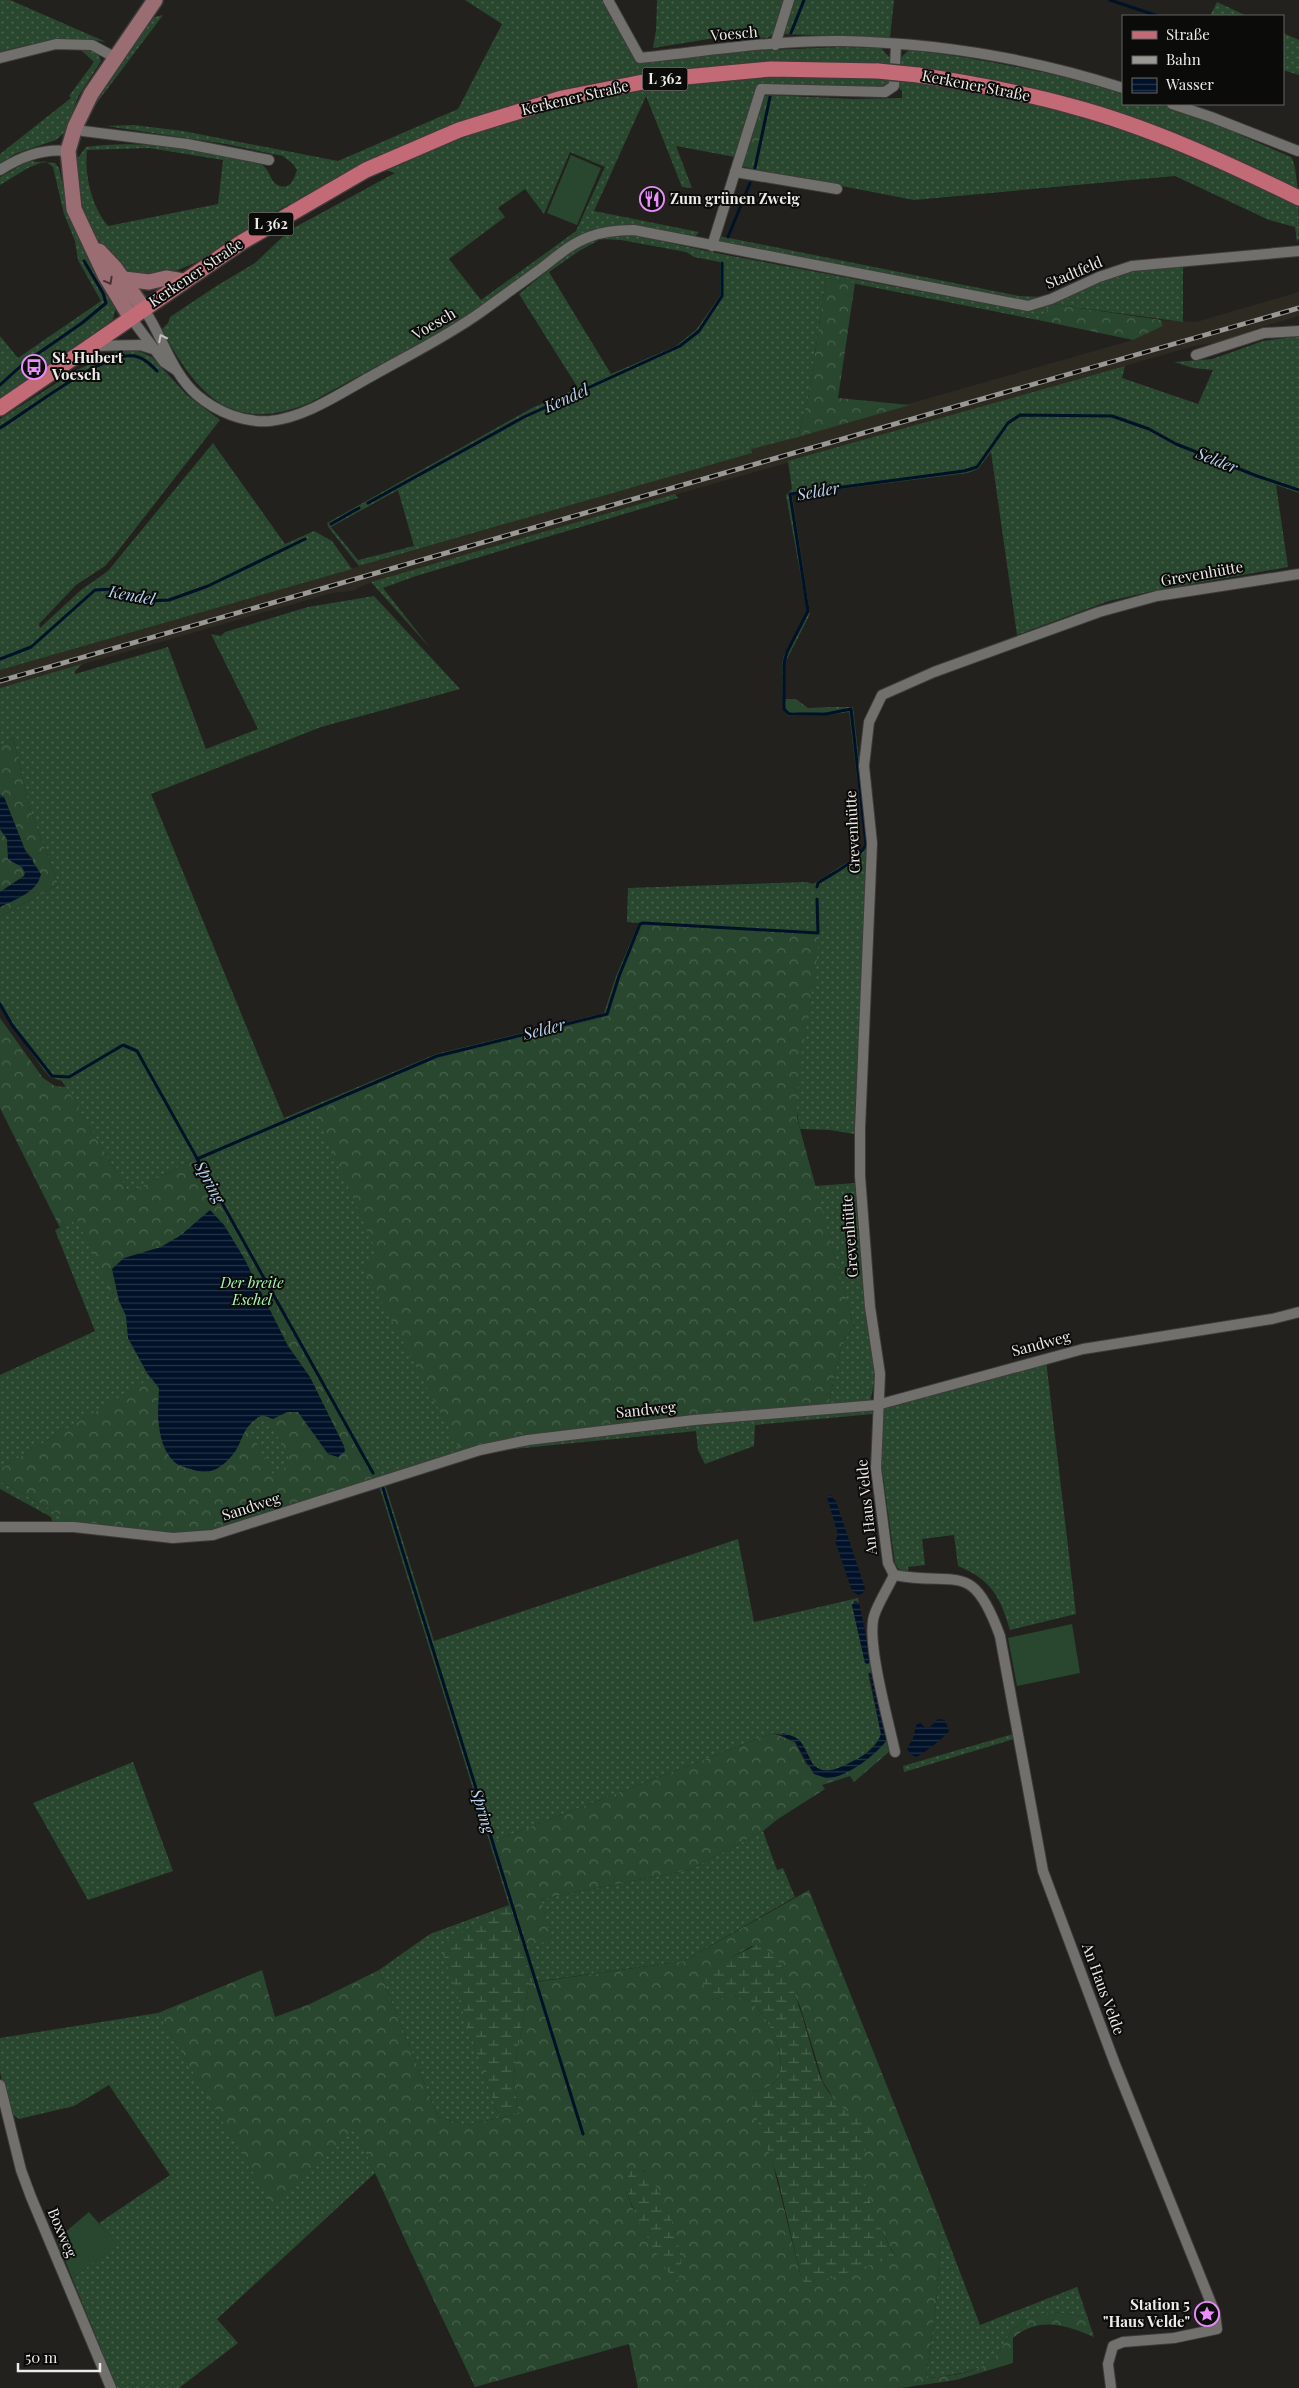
<svg xmlns="http://www.w3.org/2000/svg" width="1299" height="2388" viewBox="0 0 1299 2388" font-family="'Playfair Display',serif">
	<style>
		.built { fill: #2d2a21 }
		.grass { fill: url(#grass-dots); fill-rule: evenodd }
		.forest { fill: url(#forest-crowns); fill-rule: evenodd }
		.wetland { fill: url(#wetland-marsh) }
		.pitch { fill: #29472e }
		.water { fill: url(#water-rules) }
		.lines { fill: none; stroke-linecap: round; stroke-linejoin: round }
		.stream { stroke: #001128; stroke-width: 3 }
		.street-casing { stroke: #3d3c3a; stroke-width: 12 }
		.secondary-casing { stroke: #3d3c3a; stroke-width: 18 }
		.primary-casing { stroke: #3d3c3a; stroke-width: 18 }
		.street { stroke: #71706d; stroke-width: 10 }
		.secondary { stroke: #9a6d72; stroke-width: 15 }
		.primary { stroke: #c26b76; stroke-width: 15 }
		.rail-casing { stroke: #999895; stroke-width: 5 }
		.rail { stroke: #0b0b0a; stroke-width: 3; stroke-dasharray: 9; stroke-linecap: butt }
		.primary-bridge-casing { stroke: #3d3c3a; stroke-width: 18; stroke-linecap: butt }
		.primary-bridge { stroke: #c26b76; stroke-width: 15 }
		.oneway { stroke: #443234 }
		.oneway2 { stroke: #c1c0be }
		.labels { text-anchor: middle; stroke-width: 4; stroke-linejoin: round; paint-order: stroke }
		.shield { fill: #0b0b0a; stroke: #a8a8a6; stroke-width: 1 }
		.shield-label { font-size: 14px; font-weight: bold; fill: #ecebe9 }
		.street-label { font-size: 15px; fill: #ecebe9; stroke: #0b0b0a }
		.poi-label { font-size: 15px; font-weight: bold; fill: #ecebe9; stroke: #0b0b0a; text-anchor: start }
		.park-label { font-size: 15px; font-style: italic; fill: #a7f9b3; stroke: #0b0b0a }
		.water-label { font-size: 16px; font-style: italic; fill: #bbd6f3; stroke: #0b0b0a }
	</style>
	<defs>
		<pattern id="grass-dots" width="8" height="8" patternUnits="userSpaceOnUse" patternTransform="scale(1.25)"><rect width="8" height="8" fill="#29472e"/><path d="M2 2h.1M6 6h.1" fill="none" stroke="#48624c" stroke-width="1.8" stroke-linecap="round"/></pattern>
		<pattern id="forest-crowns" width="20" height="18" patternUnits="userSpaceOnUse" patternTransform="scale(1.25)"><rect width="20" height="18" fill="#29472e"/><path d="M2 6a3 3 0 1 1 6 0M12 15a3 3 0 1 1 6 0" fill="none" stroke="#48624c"/></pattern>
		<pattern id="wetland-marsh" width="20" height="14" patternUnits="userSpaceOnUse" patternTransform="scale(1.25)"><rect width="20" height="14" fill="#29472e"/><path d="M1 5h8M5 5V1M11 12h8M15 12V8" fill="none" stroke="#48624c"/></pattern>
		<pattern id="water-rules" width="6" height="5" patternUnits="userSpaceOnUse" patternTransform="scale(1.25)"><rect width="6" height="5" fill="#001128"/><path d="M0 2.5h6" fill="none" stroke="#253447"/></pattern>
	</defs>
	<rect width="100%" height="100%" fill="#22211e"/>
	<!-- built -->
	<polygon class="built" points="1299,292 1299,316 1258,328 1221,342 1194,346 371,582 352,591 332,593 0,688 0,670 751,453 750,449 1133,340 1163,326 1161,320 1196,322"/>
	<!-- grass -->
	<g class="grass">
		<path d="M0 0H10L106 42C68 35 37 42 0 52Z"/>
		<path d="M465 0H603L616 21 637 63 746 51 841 47 881 48 891 59 898 60 909 50C982 58 1052 73 1123 92V104H1161L1215 124 1291 157C1299 168 1299 221 1299 238L1297 242 1295 227 1269 220 1175 176 914 200 753 169 770 95 853 99 902 98V91L895 83H889L881 89 776 84 758 85 735 157 676 146 692 188 682 187 646 96 594 211 699 232 694 238 632 226 603 228 510 286 444 330 311 402C233 436 196 395 162 329L168 323 170 317 218 285 255 263 290 230 395 173 382 169C448 142 515 116 585 99 622 90 661 86 699 82 780 74 865 74 946 86 1026 98 1103 123 1180 151L1153 128 897 69 636 78 363 165 273 213 199 261 162 277 128 273 116 263 97 238 83 213 75 190 74 163 86 147C134 140 184 147 231 157 240 159 252 160 260 164 271 168 269 183 280 186 291 189 294 179 297 170L293 164 283 156 226 144 106 126 134 125 183 131 338 161 458 109 502 24ZM149 148 223 160 218 204 108 226C92 207 84 175 87 150ZM570 152 605 167 576 231 481 300 449 259 505 217 498 208 525 189 544 214Z"/>
		<polygon points="657,0 785,0 774,34 767,38 727,36 653,48 656,30"/>
		<polygon points="794,0 894,0 890,38 783,34"/>
		<polygon points="1217,2 1247,16 1210,16"/>
		<polygon points="163,15 96,104 99,85 150,18"/>
		<polygon points="1283,33 1299,40 1299,75 1283,70"/>
		<path d="M81 50C91 51 99 50 101 61L78 97 65 132 56 140 17 153 0 163V154L71 98 69 96 94 62Z"/>
		<polygon points="29,161 55,163 59,168 69,213 117,303 113,319 98,334 0,400 0,336 18,358 101,301 78,260 75,241 64,214 53,167 45,161 28,168 0,185 0,177"/>
		<path d="M619 235H633L721 254 1015 309C1047 309 1073 290 1103 280 1129 271 1156 268 1183 265V322L1052 304 1038 320 826 278 809 394 798 437 751 449 752 453 359 566 329 528 327 523 532 408 578 388 519 294 562 259 587 243ZM601 239 621 240 686 252 694 257 720 262V296L696 330 676 346 611 374 549 272 579 251ZM398 490 414 546 358 560 331 527Z"/>
		<polygon points="719,236 1019,296 1044,297 1033,302 1019,300 721,244"/>
		<path d="M1299 336V493L1276 485 1288 567 1153 591 1109 601 1017 635 991 452 978 469 968 473 792 495 810 614 785 663V708L789 713 828 712V707H853L868 841 863 991 854 1134 830 1130 800 1129C790 1088 802 1039 811 998L643 925 621 975 608 1016 437 1058 376 1242 462 1453 375 1481 369 1473 215 1525 147 1381 0 1469V1375L95 1331 55 1230 77 1220 78 1222 185 1166 194 1159 129 1193 62 1081 50 1077 43 1069 0 1007V917L58 884 30 809 13 737 0 746V688L82 664 75 671V674L168 647 206 749 258 729 211 634 221 636 225 632 308 607 374 596 460 689 321 727 151 794 284 1118 436 1054 604 1013 616 976 639 923 627 922 628 888 807 882 813 884 857 856 865 845 849 712 827 715 788 716 783 709 782 664 784 655 807 610 786 495 792 489 788 461 1125 366 1122 378 1198 404 1213 370 1193 368 1174 362 1212 359 1263 341Z"/>
		<polygon points="120,350 136,350 152,357 187,395 220,420 114,556 105,566 76,585 39,624 40,628 81,590 108,571 213,443 285,544 314,531 332,541 352,569 0,670 0,419 77,370"/>
		<polygon points="675,494 678,498 416,576 383,588 431,649 371,582"/>
		<polygon points="855,1183 863,1288 875,1379 870,1402 828,1405 842,1343 854,1327 815,1186"/>
		<path d="M1046 1360 1076 1614 1010 1630C1000 1597 992 1580 958 1566L954 1535 922 1539 925 1565 908 1567 909 1574 899 1569 895 1563 881 1461 882 1409 889 1405Z"/>
		<polygon points="870,1409 873,1414 755,1425 754,1446 705,1464 698,1450 696,1431 492,1451 566,1437"/>
		<polygon points="0,1481 77,1524 53,1524 51,1517 0,1489"/>
		<path d="M385 1484 434 1641 738 1539 754 1622 858 1598 859 1603 855 1601 852 1605 865 1662 871 1659 874 1675 868 1674 881 1734C876 1751 836 1779 818 1769 813 1766 811 1761 809 1756 798 1736 794 1737 773 1733L494 1841 551 1940 541 1899 689 1870 763 1831 777 1870 783 1868 795 1897 684 1961 533 1982 509 1905 441 1945 499 2118 466 2125 438 2117 379 1970 430 1934 509 1905 379 1486Z"/>
		<polygon points="1013,1734 1014,1739 904,1772 903,1766"/>
		<polygon points="133,1762 173,1871 88,1900 33,1803"/>
		<polygon points="158,2013 274,2207 355,2128 375,2173 217,2319 238,2343 179,2388 117,2388 72,2278 117,2245 99,2223 170,2175 109,2085 74,2106 19,2119 9,2112 0,2072 0,2038"/>
		<path d="M936 2209 980 2325 1077 2287 1088 2319C1063 2310 1031 2308 1012 2331 1003 2343 1000 2356 986 2364 969 2374 945 2376 926 2378 933 2324 945 2264 936 2209Z"/>
	</g>
	<!-- forest -->
	<g class="forest">
		<polygon points="770,95 753,169 741,166 763,96"/>
		<polygon points="826,278 855,283 838,398 910,405 798,437 809,394"/>
		<polygon points="1052,304 1161,320 1163,326 1133,340 1038,320"/>
		<polygon points="785,699 796,699 808,708 828,707 828,712 789,713 785,708"/>
		<polygon points="13,737 30,809 58,884 0,917 0,907 28,892 33,859 25,850 4,797 0,795 0,746"/>
		<polygon points="0,829 7,839 9,860 22,867 25,873 24,876 0,892"/>
		<path d="M643 925 819 936C815 998 796 1056 797 1118L854 1327 842 1343 828 1405 462 1453 363 1267 374 1257V1246L314 1110 437 1058 608 1016 621 975Z"/>
		<path d="M0 1018 43 1078 55 1086 66 1087 129 1193 194 1159 375 1481 212 1531 183 1533 77 1524 0 1481V1469L151 1378 159 1388 158 1421 212 1472 230 1459 241 1441 248 1426 273 1474 292 1464 267 1417 273 1419 287 1412H299L328 1454 344 1446 310 1377 288 1347 244 1258 224 1225 210 1210C178 1238 166 1245 124 1258L119 1301 126 1316V1325L77 1220 60 1228 0 1108Z"/>
		<polygon points="773,1733 795,1742 806,1764 827,1778 883,1745 888,1738 890,1751 854,1782 850,1776 822,1785 825,1789 778,1819 763,1831 689,1870 541,1899 552,1941 528,1945 494,1841"/>
		<path d="M809 1890 936 2209C945 2264 933 2324 926 2378 945 2376 969 2375 986 2364 1000 2356 1003 2343 1012 2331 1031 2308 1063 2310 1088 2319L1094 2337C1066 2325 1039 2316 1013 2338V2363L956 2380 901 2388H638L629 2344 475 2387 408 2246 355 2129 274 2208 158 2013 262 1970 275 2017 310 2004 379 1970 438 2117 466 2125 519 2114 513 2079 529 1983 684 1961ZM752 1946 782 1967 800 2006 823 2082 835 2101 841 2108 870 2127C868 2136 864 2147 863 2157 860 2192 880 2226 895 2256L801 2277 755 2092C763 2089 773 2086 778 2078 789 2058 765 2005 743 1998 732 1995 720 1998 709 2000L731 1957ZM643 2170C666 2195 675 2228 681 2260L664 2265 632 2207 627 2192Z"/>
	</g>
	<!-- wetland -->
	<g class="wetland">
		<polygon points="509,1905 533,1982 529,1983 513,2079 519,2114 499,2118 440,1945"/>
		<path d="M757 1945C796 1955 808 2051 823 2083 834 2104 851 2114 870 2126 872 2137 863 2149 863 2161 863 2196 880 2226 895 2257L806 2286 801 2277 778 2179 751 2102 755 2092C763 2089 773 2086 778 2078 789 2058 765 2005 743 1998 732 1995 720 1998 709 2000L699 1972Z"/>
		<path d="M633 2168C658 2165 679 2239 681 2259 682 2267 679 2274 678 2282 665 2274 632 2211 628 2194 626 2185 626 2175 633 2168Z"/>
	</g>
	<!-- pitch -->
	<g class="pitch">
		<polygon points="571,155 601,168 577,225 547,213"/>
		<polygon points="1072,1624 1080,1673 1017,1686 1008,1638"/>
		<polygon points="89,2212 118,2245 72,2278 57,2239"/>
	</g>
	<!-- water -->
	<g class="water">
		<path d="M0 795 4 797 25 850 41 874C38 892 14 900 0 907V892L24 876 25 873 22 867 8 859 7 839 0 829Z"/>
		<path d="M210 1210 224 1225 244 1258 288 1346 310 1377 344 1446 345 1451 338 1457 328 1454 298 1412H287L273 1419 262 1415C237 1430 246 1443 228 1460 217 1471 207 1475 191 1469 187 1468 180 1466 177 1464 155 1447 158 1411 159 1388L147 1373 128 1338 126 1316 119 1301 112 1269 124 1258 161 1247 181 1235Z"/>
		<polygon points="830,1495 836,1501 865,1588 863,1593 858,1595 852,1591 835,1541 838,1535 827,1497"/>
		<polygon points="855,1601 859,1603 871,1659 868,1664 865,1663 852,1605"/>
		<path d="M869 1672 874 1675 888 1738C878 1754 845 1779 826 1778 822 1777 818 1775 814 1774L795 1742 780 1735 783 1733C788 1735 796 1736 800 1741 805 1746 807 1755 811 1761 822 1779 841 1767 855 1760 867 1754 877 1747 881 1734Z"/>
		<path d="M938 1719 945 1720 949 1731C945 1737 923 1754 916 1757L910 1754 907 1748 913 1739 916 1725 920 1723 926 1728 930 1727Z"/>
	</g>
	<g class="lines">
		<!-- stream -->
		<g class="stream">
			<polyline points="1110,0 1158,16"/>
			<polyline points="791,33 804,0"/>
			<polyline points="755,168 770,97"/>
			<polyline points="728,237 750,183"/>
			<polyline points="0,385 23,364 82,323 106,303 103,293 84,261"/>
			<path d="M0 428C30 410 103 351 135 356 144 358 151 365 157 371"/>
			<polyline points="368,503 524,417 680,346 699,331 722,296 722,263"/>
			<polyline points="331,524 359,508"/>
			<polyline points="0,659 31,647 95,590 113,589 148,601 169,600 208,586 305,539"/>
			<path d="M817 887 818 883C836 871 854 864 866 845L851 709 826 714H789L784 709V663L787 652 808 611 790 494 964 471 977 467 1008 423 1020 415 1112 416 1149 429 1176 444 1257 476 1299 490"/>
			<polyline points="0,1004 12,1025 52,1076 69,1077 123,1045 137,1051 373,1473"/>
			<polyline points="197,1159 437,1056 607,1014 619,976 640,924 643,923 818,933 817,899"/>
			<polyline points="383,1488 583,2134"/>
		</g>
		<defs>
			<g id="street">
				<path d="M608 0 640 58C707 51 776 40 843 41 938 43 1033 59 1123 88"/>
				<polyline points="775,45 789,0"/>
				<polyline points="0,58 56,44 92,45 116,58"/>
				<polyline points="1172,104 1211,117 1298,151"/>
				<polyline points="75,127 83,131 187,144 269,160"/>
				<path d="M0 170C20 157 43 148 68 151"/>
				<polyline points="735,172 837,189"/>
				<polyline points="712,246 761,89 885,92 894,86 896,45"/>
				<path d="M144 309C163 337 171 372 197 395 217 412 244 423 270 421 306 417 339 394 370 377 407 356 446 337 481 312 500 298 520 284 539 270 555 258 570 244 589 237 604 231 618 230 634 230L1028 306 1051 299 1099 277 1132 266 1299 251"/>
				<polyline points="131,318 164,362 176,370"/>
				<polyline points="92,346 140,345 156,350"/>
				<polyline points="1196,355 1264,333 1299,331"/>
				<polyline points="0,1527 74,1527 173,1538 213,1535 480,1450 528,1440 694,1420 877,1405 1083,1349 1272,1319 1299,1312"/>
				<path d="M894 1575C888 1588 878 1603 874 1616 866 1642 889 1723 895 1752"/>
				<polyline points="0,2085 21,2170 31,2197 111,2388"/>
				<path d="M1111 2388 1108 2364 1113 2346 1123 2342 1174 2338 1217 2329 1215 2313 1115 2064 1043 1871 1000 1636C972 1559 959 1587 894 1575L888 1563 876 1468 880 1374 870 1307 860 1176V1129L872 843 864 766 869 722 882 695 934 672 1099 612 1157 596 1299 574"/>
			</g>
			<g id="secondary">
				<polyline points="99,251 115,268 144,309"/>
				<polyline points="124,279 149,282 166,278 183,281"/>
				<polyline points="131,318 105,275 74,209 68,151 75,127 91,94 155,0"/>
			</g>
			<g id="primary">
				<path d="M918 75C970 83 1021 92 1071 106 1150 127 1225 162 1299 198"/>
				<polyline points="0,408 242,242 366,170 459,130 562,98 653,80 771,69 878,71"/>
			</g>
		</defs>
		<!-- street casing -->
		<use href="#street" class="street-casing"/>
		<!-- secondary casing -->
		<use href="#secondary" class="secondary-casing"/>
		<!-- primary casing -->
		<use href="#primary" class="primary-casing"/>
		<!-- street -->
		<use href="#street" class="street"/>
		<!-- secondary -->
		<use href="#secondary" class="secondary"/>
		<!-- primary -->
		<use href="#primary" class="primary"/>
		<defs>
			<polyline id="rail" points="0,681 1299,308"/>
		</defs>
		<!-- rail casing -->
		<use href="#rail" class="rail-casing"/>
		<!-- rail -->
		<use href="#rail" class="rail"/>
		<defs>
			<polyline id="primary-bridge" points="878,71 918,75"/>
		</defs>
		<!-- primary-bridge casing -->
		<use href="#primary-bridge" class="primary-bridge-casing"/>
		<!-- primary-bridge -->
		<use href="#primary-bridge" class="primary-bridge"/>
	</g>
	<!-- one-way arrows -->
	<defs><path id="oneway-chevron" d="M-2-3.5L2.5 0L-2 3.5" fill="none" stroke-width="1.6" stroke-linecap="round" stroke-linejoin="round" transform="scale(1.25)"/></defs>
	<use class="oneway" href="#oneway-chevron" transform="translate(109 281) rotate(61)"/>
	<use class="oneway2" href="#oneway-chevron" transform="translate(162 338) rotate(-117)"/>
	<!-- icons -->
	<defs>
		<symbol id="restaurant-ring" viewBox="-11 -11 22 22"><circle r="9.5" fill="#0b0b0a" stroke="#ea8dfd" stroke-width="1.5"/><path d="M-5-6h1v4h1v-4h1v4h1v-4h1v5L-1.5 .5V6h-2V.5L-5-1ZM5-6V6H3V1.5H1.5Q1.5-4 5-6Z" fill="#ea8dfd"/></symbol>
		<symbol id="bus-ring" viewBox="-11 -11 22 22"><circle r="9.5" fill="#0b0b0a" stroke="#ea8dfd" stroke-width="1.5"/><path d="M-5-6H5V4H4V6H2V4H-2V6H-4V4H-5ZM-3.5-4V0h7V-4ZM-3.5 1.2v1.5H-2V1.2ZM2 1.2v1.5H3.5V1.2Z" fill="#ea8dfd"/></symbol>
		<symbol id="sight-ring" viewBox="-11 -11 22 22"><circle r="9.5" fill="#0b0b0a" stroke="#ea8dfd" stroke-width="1.5"/><path d="M0-6L1.8-2.2L6-1.7L2.9 1.2L3.7 5.4L0 3.3L-3.7 5.4L-2.9 1.2L-6-1.7L-1.8-2.2Z" fill="#ea8dfd"/></symbol>
	</defs>
	<g fill-rule="evenodd">
		<use href="#restaurant-ring" x="638" y="185" width="28" height="28"/>
		<use href="#bus-ring" x="20" y="353" width="28" height="28"/>
		<use href="#sight-ring" x="1193" y="2300" width="28" height="28"/>
	</g>
	<g class="labels">
		<!-- shield labels -->
		<g class="shield">
			<rect x="642.5" y="67.5" width="45" height="23" rx="4"/>
			<rect x="248.5" y="212.5" width="45" height="23" rx="4"/>
		</g>
		<g class="shield-label">
			<text x="665" y="84">L 362</text>
			<text x="271" y="229">L 362</text>
		</g>
		<!-- street labels -->
		<g class="street-label">
			<text transform="translate(734 34) rotate(-5)" y="5">Voesch</text>
			<text transform="translate(976 86) rotate(11)" y="5">Kerkener Straße</text>
			<text transform="translate(575 98) rotate(-13)" y="5">Kerkener Straße</text>
			<text transform="translate(196 273) rotate(-34)" y="5">Kerkener Straße</text>
			<text transform="translate(1074 273) rotate(-23)" y="5">Stadtfeld</text>
			<text transform="translate(434 324) rotate(-30)" y="5">Voesch</text>
			<text transform="translate(1202 574) rotate(-10)" y="5">Grevenhütte</text>
			<text transform="translate(853 832) rotate(-93)" y="5">Grevenhütte</text>
			<text transform="translate(850 1236) rotate(-94)" y="5">Grevenhütte</text>
			<text transform="translate(1041 1344) rotate(-15)" y="5">Sandweg</text>
			<text transform="translate(646 1410) rotate(-6)" y="5">Sandweg</text>
			<text transform="translate(251 1507) rotate(-18)" y="5">Sandweg</text>
			<text transform="translate(867 1507) rotate(-96)" y="5">An Haus Velde</text>
			<text transform="translate(1103 1989) rotate(70)" y="5">An Haus Velde</text>
			<text transform="translate(62 2233) rotate(67)" y="5">Boxweg</text>
		</g>
		<!-- poi labels -->
		<g class="poi-label">
			<text x="670" y="204">Zum grünen Zweig</text>
			<text x="52" y="363">St. Hubert<tspan x="52" dy="17">Voesch</tspan></text>
			<text x="1190" y="2310" text-anchor="end">Station 5<tspan x="1190" dy="17">"Haus Velde"</tspan></text>
		</g>
		<!-- park labels -->
		<g class="park-label">
			<text x="252" y="1288">Der breite<tspan x="252" dy="17">Eschel</tspan></text>
		</g>
		<!-- water labels -->
		<g class="water-label">
			<text transform="translate(566 398) rotate(-24)" y="6">Kendel</text>
			<text transform="translate(1217 460) rotate(22)" y="6">Selder</text>
			<text transform="translate(818 491) rotate(-10)" y="6">Selder</text>
			<text transform="translate(132 595) rotate(10)" y="6">Kendel</text>
			<text transform="translate(544 1029) rotate(-14)" y="6">Selder</text>
			<text transform="translate(210 1182) rotate(61)" y="6">Spring</text>
			<text transform="translate(483 1811) rotate(73)" y="6">Spring</text>
		</g>
	</g>
	<!-- legend -->
	<rect x="1122" y="15" width="162" height="90" fill="#0b0b0a" stroke="#656563"/>
	<rect x="1132" y="31" width="25" height="8" fill="#c26b76" stroke="#656563"/>
	<text x="1166" y="40" font-size="15" fill="#ecebe9">Straße</text>
	<rect x="1132" y="56" width="25" height="8" fill="#999895" stroke="#656563"/>
	<text x="1166" y="65" font-size="15" fill="#ecebe9">Bahn</text>
	<rect x="1132" y="78" width="25" height="15" fill="url(#water-rules)" stroke="#656563"/>
	<text x="1166" y="90" font-size="15" fill="#ecebe9">Wasser</text>
	<!-- scale -->
	<path d="M18 2363v8h82v-8" fill="none" stroke="#ecebe9" stroke-width="2.5"/>
	<text x="25" y="2363" font-size="15" fill="#ecebe9" stroke="#0b0b0a" stroke-width="4" paint-order="stroke">50 m</text>
</svg>
